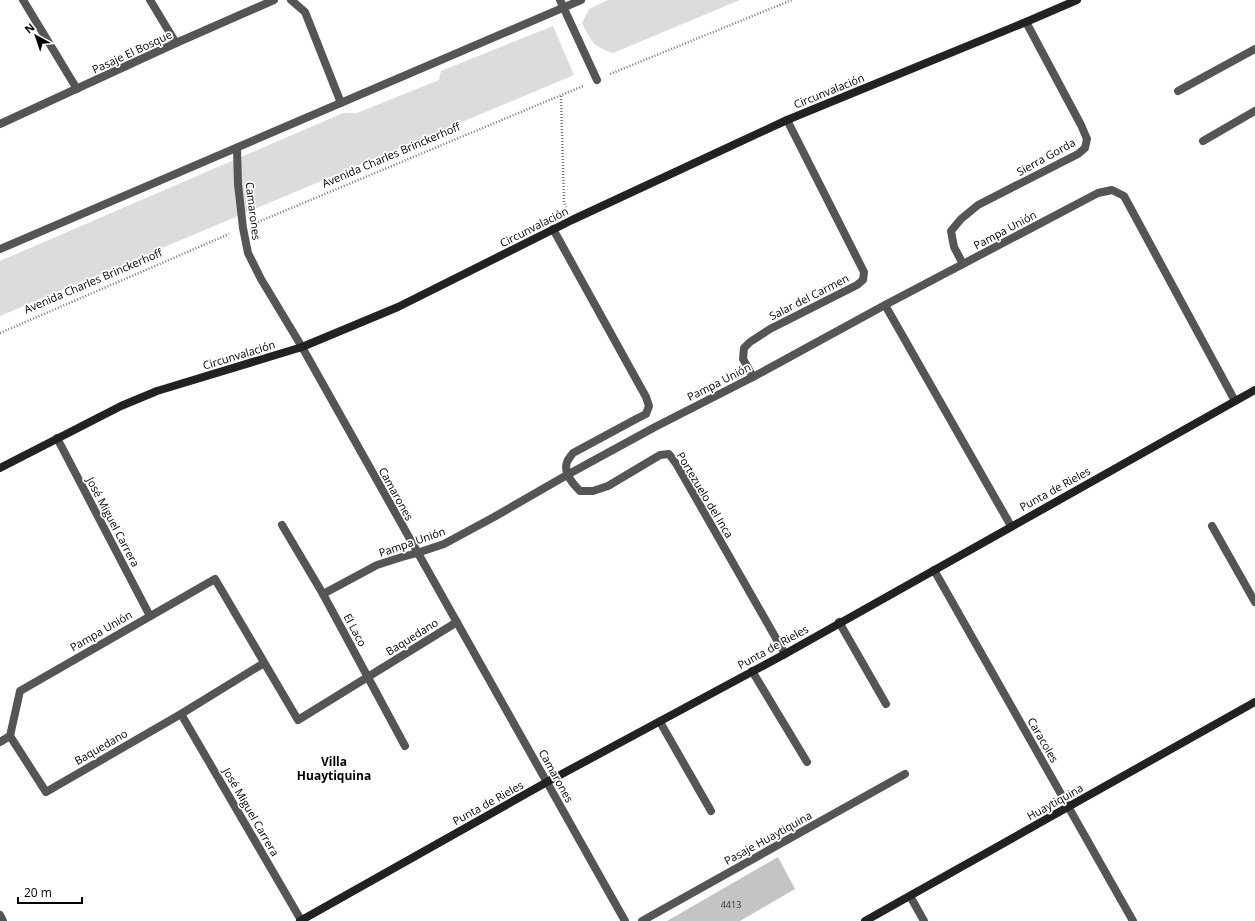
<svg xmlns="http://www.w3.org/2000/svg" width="1255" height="921" viewBox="0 0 1255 921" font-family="'Open Sans',sans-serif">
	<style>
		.green { fill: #dcdcdc }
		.building { fill: #c4c4c4 }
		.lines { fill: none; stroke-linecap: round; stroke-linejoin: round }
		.path { stroke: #777; stroke-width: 2.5; stroke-dasharray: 1 2; stroke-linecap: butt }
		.street { stroke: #555; stroke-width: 8 }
		.secondary { stroke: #222; stroke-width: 8 }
		.labels { text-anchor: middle; stroke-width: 3.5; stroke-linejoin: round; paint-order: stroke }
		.number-label { font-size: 9px; fill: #313131 }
		.street-label { font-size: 11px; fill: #000; stroke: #fff }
		.neighbourhood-label { font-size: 12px; font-weight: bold; fill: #000; stroke: #fff }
	</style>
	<rect width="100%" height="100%" fill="#fff"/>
	<!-- green -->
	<g class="green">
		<path d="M608 0H740L613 53C592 46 592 42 582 23L589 9Z"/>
		<polygon points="553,26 574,75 0,316 0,261 343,113 357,113 439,80 441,71"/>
	</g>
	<!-- building -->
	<polygon class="building" points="778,857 795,889 740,921 667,921"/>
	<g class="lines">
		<!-- path -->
		<g class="path">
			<polyline points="610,74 792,0"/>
			<polyline points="561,96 564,203 566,207"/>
			<polyline points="258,222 583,86"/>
			<polyline points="0,333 229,234"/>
		</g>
		<!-- street -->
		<g class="street">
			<polyline points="23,0 77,89"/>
			<polyline points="150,0 176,43"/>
			<polyline points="291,0 305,12 341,103"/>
			<polyline points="560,0 597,80"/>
			<polyline points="1178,91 1255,49"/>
			<polyline points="0,124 176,43 274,0"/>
			<polyline points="1203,141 1255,111"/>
			<polyline points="237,148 238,184 243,228 248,253 261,279 302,347 625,921"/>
			<path d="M553 229 646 397 649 406 646 414 638 418 573 453C571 456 568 459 567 462 563 473 573 484 580 491H593L608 486 660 455 669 454 677 465 785 654"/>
			<polyline points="0,249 581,0"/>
			<polyline points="963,264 954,247 951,231 961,219 978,205 1078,154 1085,148 1087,139 1081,125 1026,22"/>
			<polyline points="885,305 1011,526"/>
			<polyline points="753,377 743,359 744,348 750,342 770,329 857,285 863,280 864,272 787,120"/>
			<polyline points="57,438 150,616"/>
			<polyline points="282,525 323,594 405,746"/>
			<polyline points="1212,526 1255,602"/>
			<polyline points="934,570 1133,921"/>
			<polyline points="323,594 377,565 402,557 417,553 444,544 494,517 567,475 655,427 753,377 885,305 1098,193 1112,190 1124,196 1235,401"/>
			<polyline points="839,622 886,704"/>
			<polyline points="264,663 181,714 46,792 10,736 20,691 215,579 298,720 457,622"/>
			<polyline points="752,671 807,762"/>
			<polyline points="181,714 301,920"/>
			<polyline points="660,722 711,811"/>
			<polyline points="0,742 10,736"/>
			<polyline points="910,896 924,921"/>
			<polyline points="0,915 3,921"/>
			<polyline points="642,921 905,774"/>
		</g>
		<!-- secondary -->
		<g class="secondary">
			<polyline points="0,468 121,406 157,391 302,347 398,307 572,220 787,120 1026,22 1077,0"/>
			<polyline points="300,921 547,782 785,654 1255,390"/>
			<polyline points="865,921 1255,702"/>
		</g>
	</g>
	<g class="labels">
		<!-- number labels -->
		<g class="number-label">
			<text x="731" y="908">4413</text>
		</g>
		<!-- street labels -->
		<g class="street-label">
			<text transform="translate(132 52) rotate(-25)" y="4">Pasaje El Bosque</text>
			<text transform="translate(829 91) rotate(-22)" y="4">Circunvalación</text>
			<text transform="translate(391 155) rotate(-23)" y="4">Avenida Charles Brinckerhoff</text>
			<text transform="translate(1046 157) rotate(-29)" y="4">Sierra Gorda</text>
			<text transform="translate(253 211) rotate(83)" y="4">Camarones</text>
			<text transform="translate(534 227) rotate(-27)" y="4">Circunvalación</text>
			<text transform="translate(1005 230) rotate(-28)" y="4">Pampa Unión</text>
			<text transform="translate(93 281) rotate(-23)" y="4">Avenida Charles Brinckerhoff</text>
			<text transform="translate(809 297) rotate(-27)" y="4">Salar del Carmen</text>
			<text transform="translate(239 355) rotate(-17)" y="4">Circunvalación</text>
			<text transform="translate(719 382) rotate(-27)" y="4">Pampa Unión</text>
			<text transform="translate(1055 489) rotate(-29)" y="4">Punta de Rieles</text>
			<text transform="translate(396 494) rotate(61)" y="4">Camarones</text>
			<text transform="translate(705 495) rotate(59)" y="4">Portezuelo del Inca</text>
			<text transform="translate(113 522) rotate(62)" y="4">José Miguel Carrera</text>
			<text transform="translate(412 542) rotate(-19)" y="4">Pampa Unión</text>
			<text transform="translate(355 630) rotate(62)" y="4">El Laco</text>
			<text transform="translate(101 631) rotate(-30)" y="4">Pampa Unión</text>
			<text transform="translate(412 637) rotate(-32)" y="4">Baquedano</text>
			<text transform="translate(773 647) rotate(-29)" y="4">Punta de Rieles</text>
			<text transform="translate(1043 740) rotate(60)" y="4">Caracoles</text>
			<text transform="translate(101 747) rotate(-30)" y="4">Baquedano</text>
			<text transform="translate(556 776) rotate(61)" y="4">Camarones</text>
			<text transform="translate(1055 802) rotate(-29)" y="4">Huaytiquina</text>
			<text transform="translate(488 803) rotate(-29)" y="4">Punta de Rieles</text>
			<text transform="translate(251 812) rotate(60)" y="4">José Miguel Carrera</text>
			<text transform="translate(768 838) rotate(-29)" y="4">Pasaje Huaytiquina</text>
		</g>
		<!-- neighbourhood labels -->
		<g class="neighbourhood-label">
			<text x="334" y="766">Villa<tspan x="334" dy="14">Huaytiquina</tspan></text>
		</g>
	</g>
	<!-- north arrow -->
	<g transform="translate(36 36) rotate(320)" stroke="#ffffff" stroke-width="3" paint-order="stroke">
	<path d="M0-3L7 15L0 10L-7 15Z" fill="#000000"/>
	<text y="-6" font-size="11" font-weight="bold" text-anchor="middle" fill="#000000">N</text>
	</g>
	<!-- scale -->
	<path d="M18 897v6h64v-6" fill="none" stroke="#000000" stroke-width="2"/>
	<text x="24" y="897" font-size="12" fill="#000000" stroke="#ffffff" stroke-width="3" paint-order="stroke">20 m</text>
</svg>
